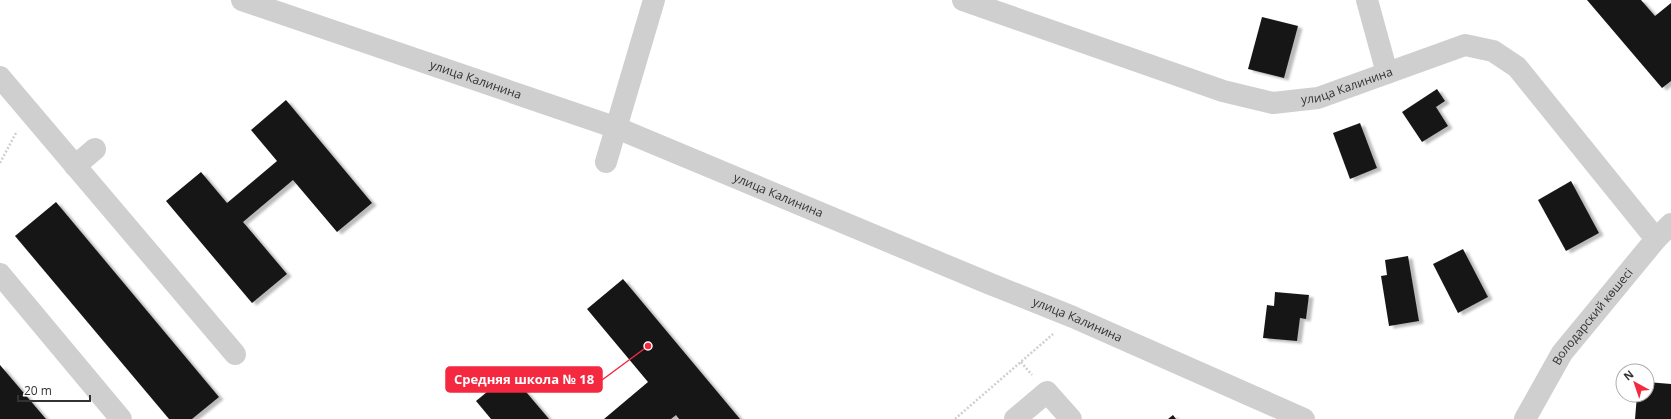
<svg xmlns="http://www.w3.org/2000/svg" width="1671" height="419" viewBox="0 0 1671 419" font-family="'Open Sans',sans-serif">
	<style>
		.building { fill: #191919; filter: url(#shadow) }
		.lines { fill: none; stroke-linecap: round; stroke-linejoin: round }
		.path { stroke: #cfcfcf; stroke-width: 2.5; stroke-dasharray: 2 2; stroke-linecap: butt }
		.minor { stroke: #cfcfcf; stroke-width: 22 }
		.labels { text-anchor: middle; stroke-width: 4; stroke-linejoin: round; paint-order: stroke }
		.street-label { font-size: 12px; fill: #323232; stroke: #fff }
		.leader { fill: none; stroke: #f42940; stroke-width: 1.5 }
		.callout-dot { fill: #f42940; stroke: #fff; stroke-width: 1.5 }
		.callout { fill: #f42940; stroke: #f42940; stroke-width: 1.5 }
		.callout-label { font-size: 13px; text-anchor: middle; font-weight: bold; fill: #fff }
	</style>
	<defs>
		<filter id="shadow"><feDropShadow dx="4.5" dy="2.5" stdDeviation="1" flood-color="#0004"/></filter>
	</defs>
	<rect width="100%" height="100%" fill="#fff"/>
	<!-- building -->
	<g class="building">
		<polygon points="1587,0 1641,0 1655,16 1671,3 1671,81 1662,88"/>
		<polygon points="1262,17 1298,26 1284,78 1248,69"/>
		<polygon points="1437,89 1445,101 1436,107 1448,126 1422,142 1402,112"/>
		<polygon points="286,100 372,203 337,232 293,180 243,222 287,274 252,303 166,201 201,172 227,203 277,161 251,130"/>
		<polygon points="1360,123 1377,168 1350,179 1333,133"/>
		<polygon points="1571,181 1599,233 1566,251 1538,200"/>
		<polygon points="56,202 219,397 192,419 169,419 15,236"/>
		<polygon points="1463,249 1488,297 1458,313 1433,264"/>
		<polygon points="1408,256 1419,321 1389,326 1381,276 1387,275 1385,260"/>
		<polygon points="623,279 740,419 679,419 676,415 671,419 604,419 648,382 587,309"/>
		<polygon points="1275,292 1309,295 1306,319 1300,318 1297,341 1263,338 1267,305 1274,306"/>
		<polygon points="0,365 46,419 0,419"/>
		<polygon points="510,373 549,419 491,419 476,401"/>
		<polygon points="1647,382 1671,384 1671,419 1635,419 1637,395 1647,395"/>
		<polygon points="1173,415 1176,419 1168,419"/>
	</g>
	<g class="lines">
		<!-- path -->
		<g class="path">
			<polyline points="0,163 17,131"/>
			<polyline points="1021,362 1032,375"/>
			<polyline points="955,419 1053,334"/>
		</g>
		<!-- minor -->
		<g class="minor">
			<path id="s1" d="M242 0 617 128 988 283 1073 317 1304 419"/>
			<path id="s2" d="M963 0 1223 91 1273 103 1318 98 1465 45 1493 51 1517 67 1656 239"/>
			<polyline points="1367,0 1387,73"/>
			<polyline points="0,77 235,354"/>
			<polyline points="606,162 654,0"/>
			<polyline points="75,166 95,149"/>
			<polyline points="0,274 121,419"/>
			<polyline points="1015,419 1047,392 1071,419"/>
			<path id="s3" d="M1525 419 1562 353 1656 239 1671 224"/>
		</g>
	</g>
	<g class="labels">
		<!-- street labels -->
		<g class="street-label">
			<text dy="4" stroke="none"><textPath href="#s1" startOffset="247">улица Калинина</textPath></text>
			<text dy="4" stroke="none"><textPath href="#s2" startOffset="403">улица Калинина</textPath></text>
			<text dy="4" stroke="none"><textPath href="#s1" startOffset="571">улица Калинина</textPath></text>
			<text dy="4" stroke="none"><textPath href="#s3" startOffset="123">Володарский көшесі</textPath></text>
			<text dy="4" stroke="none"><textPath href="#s1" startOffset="895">улица Калинина</textPath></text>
		</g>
	</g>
	<!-- callouts -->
	<path class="leader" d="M648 346L602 380"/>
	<circle class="callout-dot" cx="648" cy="346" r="4"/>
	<rect class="callout" x="446" y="367" width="156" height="25" rx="4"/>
	<g class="callout-label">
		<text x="524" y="384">Средняя школа № 18</text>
	</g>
	<!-- north arrow -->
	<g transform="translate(1635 383) rotate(320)"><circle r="19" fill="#ffffff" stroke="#adadad"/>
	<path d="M0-3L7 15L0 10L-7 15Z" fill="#f42940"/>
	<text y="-6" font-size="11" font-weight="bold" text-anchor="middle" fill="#323232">N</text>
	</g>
	<!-- scale -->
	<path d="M18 395v6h72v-6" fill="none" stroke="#323232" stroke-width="2"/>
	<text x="24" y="395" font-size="12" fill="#323232" stroke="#ffffff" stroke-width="3" paint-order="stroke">20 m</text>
</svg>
